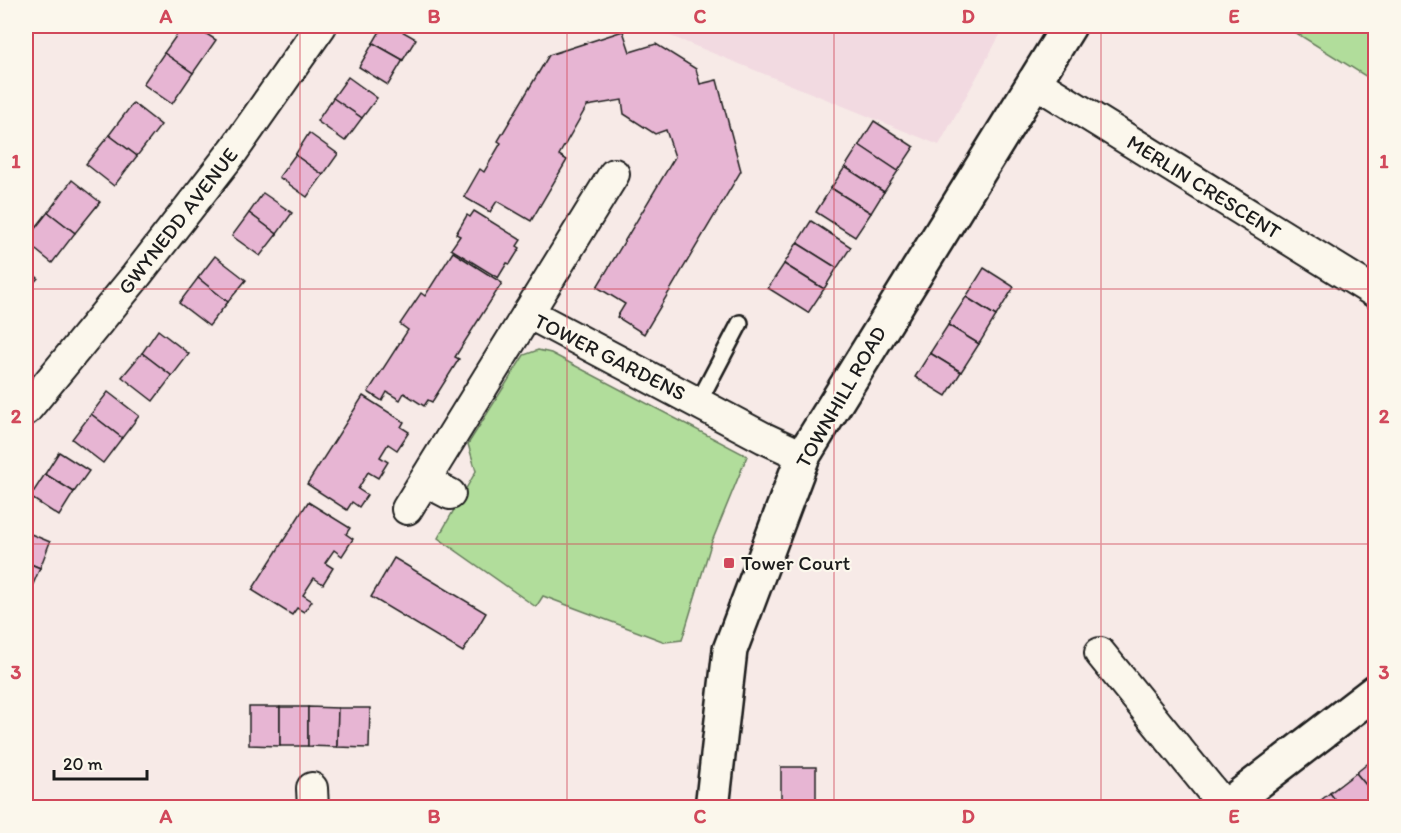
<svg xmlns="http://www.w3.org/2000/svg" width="1401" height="833" viewBox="0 0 1401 833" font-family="Itim,sans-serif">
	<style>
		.built { fill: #f2dae1 }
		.green { fill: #b1dd9b; stroke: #667c5c; stroke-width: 1.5 }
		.building { fill: #e7b5d3; stroke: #1c1c1c; stroke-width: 1.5 }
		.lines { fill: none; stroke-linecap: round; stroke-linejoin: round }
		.service-casing { stroke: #1c1c1c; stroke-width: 20 }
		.minor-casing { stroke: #1c1c1c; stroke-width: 34 }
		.tertiary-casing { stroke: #1c1c1c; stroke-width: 38 }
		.service { stroke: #fbf7ec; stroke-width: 15 }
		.minor { stroke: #fbf7ec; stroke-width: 30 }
		.tertiary { stroke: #fbf7ec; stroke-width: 33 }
		.grid { fill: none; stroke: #d1495b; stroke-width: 1.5; stroke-opacity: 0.55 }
		.poi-dot { fill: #d1495b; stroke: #fbf7ec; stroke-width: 2 }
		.labels { text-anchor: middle; stroke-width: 4.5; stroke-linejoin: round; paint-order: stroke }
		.street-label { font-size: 21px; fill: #1c1c1c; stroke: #fbf7ec }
		.poi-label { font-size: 21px; fill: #1c1c1c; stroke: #fbf7ec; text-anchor: start }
		.neatline { fill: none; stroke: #d1495b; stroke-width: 2 }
		.grid-label { font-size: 20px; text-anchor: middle; font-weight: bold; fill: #d1495b }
	</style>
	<rect width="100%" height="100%" fill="#f7eae7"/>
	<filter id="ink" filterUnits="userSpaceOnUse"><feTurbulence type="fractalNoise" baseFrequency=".0167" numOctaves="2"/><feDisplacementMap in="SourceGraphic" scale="12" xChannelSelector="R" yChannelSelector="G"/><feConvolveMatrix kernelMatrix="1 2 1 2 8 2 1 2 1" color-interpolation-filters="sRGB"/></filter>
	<g filter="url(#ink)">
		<!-- built -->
		<polygon class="built" points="646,26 1005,26 939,145"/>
		<!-- green -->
		<g class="green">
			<polygon points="1285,26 1375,26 1375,82"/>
			<polygon points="538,350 551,353 747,456 711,544 682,640 665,642 543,596 536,607 438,538 476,471 468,444 524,355"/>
		</g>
		<!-- building -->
		<g class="building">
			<polygon points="183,26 194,26 216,40 193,73 164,53"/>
			<polygon points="383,26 393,26 416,39 403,60 373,43"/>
			<polygon points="623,31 630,52 656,44 696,69 700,84 717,80 741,171 644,334 617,317 625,304 597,287 675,157 666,130 655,134 624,114 622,100 587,106 559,155 567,160 531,221 497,201 490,212 464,197 480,169 484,172 501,143 498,141 549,55"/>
			<polygon points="373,43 403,60 388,85 359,67"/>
			<polygon points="164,53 193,73 172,104 143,84"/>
			<polygon points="348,77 377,98 362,118 333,98"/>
			<polygon points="333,98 362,118 345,141 317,121"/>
			<polygon points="133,103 161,125 137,156 109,135"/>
			<polygon points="874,121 914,147 898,171 859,145"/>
			<polygon points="309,133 338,154 323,175 295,155"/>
			<polygon points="109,135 137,156 114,186 86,164"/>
			<polygon points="859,145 898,171 884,192 845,167"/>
			<polygon points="295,155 323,175 307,197 279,177"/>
			<polygon points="845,167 884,192 871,213 831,188"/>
			<polygon points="72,180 100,202 75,233 48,212"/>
			<polygon points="831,188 871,213 855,237 816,212"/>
			<polygon points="263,193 292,213 277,234 249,213"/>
			<polygon points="474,211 521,240 517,246 520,248 510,264 507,263 498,278 451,249 460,236 456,234 467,215 470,217"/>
			<polygon points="48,212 75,233 52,263 26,242 26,240"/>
			<polygon points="249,213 277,234 260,256 232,236"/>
			<polygon points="811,221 851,247 837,268 797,243"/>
			<polygon points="797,243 837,268 824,289 784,264"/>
			<polygon points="453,252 502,283 455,357 459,359 432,402 428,400 424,406 404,393 400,400 387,392 382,401 368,392 408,330 400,324 421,293 425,296"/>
			<polygon points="215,256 246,280 228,302 198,278"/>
			<polygon points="784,264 824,289 808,313 768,288"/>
			<polygon points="26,268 38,278 26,291"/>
			<polygon points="984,268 1014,287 996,316 966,297"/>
			<polygon points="198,278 228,302 209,326 179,303"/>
			<polygon points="966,297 996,316 979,344 948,325"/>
			<polygon points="948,325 979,344 961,372 930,353"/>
			<polygon points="158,330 189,354 172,376 142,353"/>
			<polygon points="142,353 172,376 153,401 122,377"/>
			<polygon points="930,353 961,372 946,396 915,377"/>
			<polygon points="108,392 139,416 122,438 91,414"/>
			<polygon points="363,396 404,422 401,427 409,432 397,450 388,444 380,457 388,462 378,478 368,472 358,489 367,495 359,507 352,502 347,510 307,484"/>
			<polygon points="91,414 122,438 103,463 72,439"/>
			<polygon points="59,452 89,471 74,492 45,474"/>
			<polygon points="45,474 74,492 59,516 30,497"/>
			<polygon points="308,502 350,528 346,534 353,539 342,556 334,550 325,563 333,568 323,584 314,578 303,595 312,601 304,612 297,608 292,615 252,590"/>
			<polygon points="26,532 50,542 40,568 26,562"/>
			<polygon points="394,558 486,613 463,652 371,597"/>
			<polygon points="26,562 40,568 28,596 26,595"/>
			<polygon points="249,707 280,707 280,746 249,745"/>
			<rect x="280" y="707" width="28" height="39"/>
			<polygon points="308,707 338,708 337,747 308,746"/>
			<polygon points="338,708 370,708 369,748 337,747"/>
			<polygon points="1376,757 1376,797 1356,773"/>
			<rect x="781" y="767" width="35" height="34"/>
			<polygon points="1356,773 1376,797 1376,802 1369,808 1341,808 1330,793"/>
			<polygon points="1330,793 1341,808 1311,808"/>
			<polygon points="781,801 816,801 817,808 781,808"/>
		</g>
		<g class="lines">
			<defs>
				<polyline id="service" points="698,403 740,323"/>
				<g id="minor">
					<polyline points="1033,81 1376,293"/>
					<polyline points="528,313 764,438 803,456"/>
					<polyline points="26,410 136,276 234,150 321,26"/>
					<polyline points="425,481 450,494"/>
					<polyline points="407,509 614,174"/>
					<polyline points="1100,653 1225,807"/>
					<polyline points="312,788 313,808"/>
				</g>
				<g id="tertiary">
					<polyline points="712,808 730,650 803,456 1069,26"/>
					<polyline points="1224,808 1376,691"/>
				</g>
			</defs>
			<!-- service casing -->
			<use href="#service" class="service-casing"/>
			<!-- minor casing -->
			<use href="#minor" class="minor-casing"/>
			<!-- tertiary casing -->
			<use href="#tertiary" class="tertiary-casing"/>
			<!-- service -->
			<use href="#service" class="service"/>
			<!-- minor -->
			<use href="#minor" class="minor"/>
			<!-- tertiary -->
			<use href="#tertiary" class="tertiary"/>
		</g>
	</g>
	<!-- grid -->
	<path class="grid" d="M300 26V808M567 26V808M834 26V808M1101 26V808M26 289H1376M26 544H1376"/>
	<!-- markers -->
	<rect class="poi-dot" x="723" y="557" width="12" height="12" rx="3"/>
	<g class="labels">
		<!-- street labels -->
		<g class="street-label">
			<text transform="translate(1204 187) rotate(32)" y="7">MERLIN CRESCENT</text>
			<text transform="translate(178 221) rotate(-52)" y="7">GWYNEDD AVENUE</text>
			<text transform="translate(610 357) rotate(27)" y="7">TOWER GARDENS</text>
			<text transform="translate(841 397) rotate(-60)" y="7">TOWNHILL ROAD</text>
		</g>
		<!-- poi labels -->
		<g class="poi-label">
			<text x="741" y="570">Tower Court</text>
		</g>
	</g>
	<!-- margin -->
	<rect width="1401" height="833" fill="none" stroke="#fbf7ec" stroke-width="66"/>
	<!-- scale -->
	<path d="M54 770v9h93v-9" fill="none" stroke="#1c1c1c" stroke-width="3"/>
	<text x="63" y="770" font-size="18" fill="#1c1c1c" stroke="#fbf7ec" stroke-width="4.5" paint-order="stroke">20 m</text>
	<rect x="33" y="33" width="1335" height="767" class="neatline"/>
	<g class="grid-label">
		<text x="166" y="23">A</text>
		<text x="434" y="23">B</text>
		<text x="700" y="23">C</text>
		<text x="968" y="23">D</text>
		<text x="1234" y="23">E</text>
		<text x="16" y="168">1</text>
		<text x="1384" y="168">1</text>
		<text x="16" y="423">2</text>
		<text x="1384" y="423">2</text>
		<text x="16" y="679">3</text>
		<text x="1384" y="679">3</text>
		<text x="166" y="823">A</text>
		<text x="434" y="823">B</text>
		<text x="700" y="823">C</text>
		<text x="968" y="823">D</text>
		<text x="1234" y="823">E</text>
	</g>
</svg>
